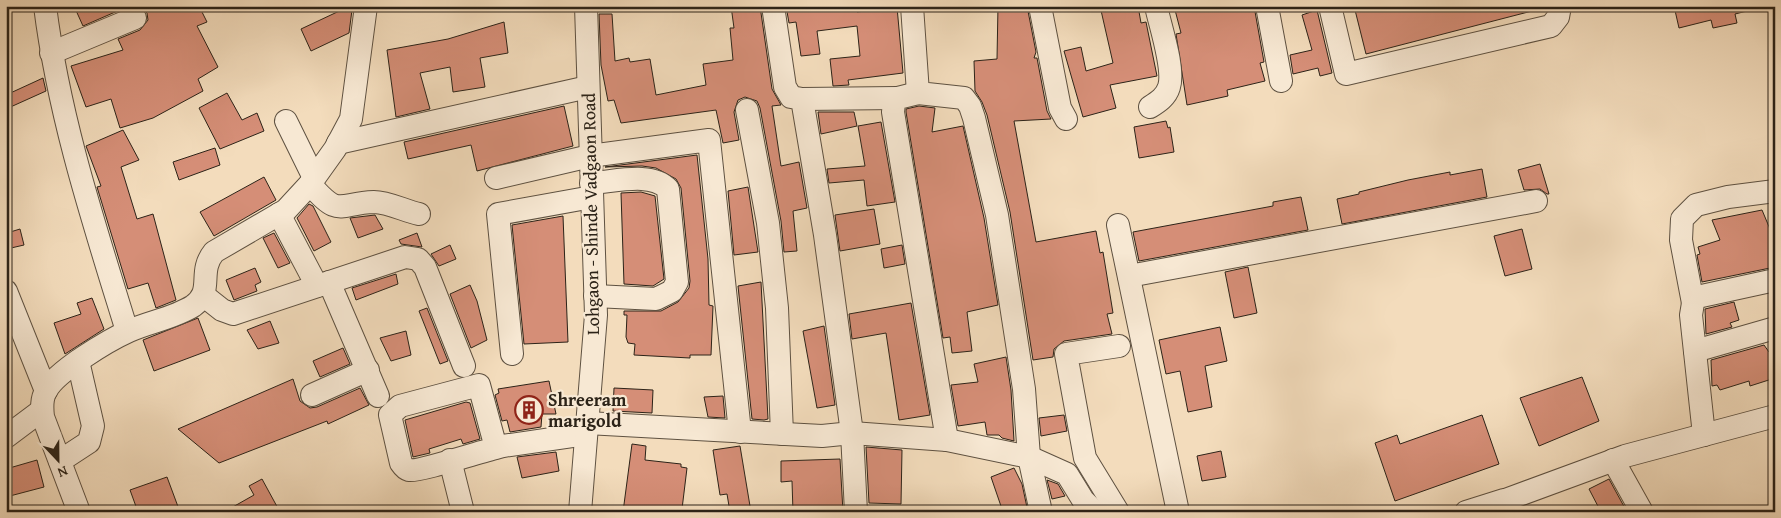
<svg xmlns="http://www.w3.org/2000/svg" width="1781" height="518" viewBox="0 0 1781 518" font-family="'Gentium Book Plus',serif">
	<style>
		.building { fill: #d58e77; stroke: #2c2318 }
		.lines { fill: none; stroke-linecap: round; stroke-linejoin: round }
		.minor-casing { stroke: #5e5141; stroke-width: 24 }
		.minor { stroke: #f7e8d3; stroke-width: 22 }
		.labels { text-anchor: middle; stroke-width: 4.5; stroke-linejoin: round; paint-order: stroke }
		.street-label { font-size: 18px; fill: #2c2318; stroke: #f7e8d3 }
		.poi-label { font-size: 18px; font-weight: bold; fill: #2c2318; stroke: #f7e8d3; text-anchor: start }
	</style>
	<rect width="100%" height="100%" fill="#f3dcbc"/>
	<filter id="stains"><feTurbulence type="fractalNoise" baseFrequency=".004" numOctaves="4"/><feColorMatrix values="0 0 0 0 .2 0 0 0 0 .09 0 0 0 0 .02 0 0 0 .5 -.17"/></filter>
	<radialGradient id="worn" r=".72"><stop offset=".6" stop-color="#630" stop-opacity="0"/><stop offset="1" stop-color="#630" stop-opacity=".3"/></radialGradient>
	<!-- building -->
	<g class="building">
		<polygon points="74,6 129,6 83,26"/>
		<polygon points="140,6 199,6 207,22 197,26 218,67 198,79 203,91 153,118 120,128 111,99 86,107 71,66 123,50 118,39 140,30 148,20 147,13"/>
		<polygon points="350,6 352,10 349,33 311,51 301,29"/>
		<polygon points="731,6 760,6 772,89 781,105 772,106 781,166 799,162 807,208 793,211 797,251 784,252 781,221 760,108 757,101 745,97 738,100 734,112 739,140 723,143 716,110 621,123 614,100 608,101 601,65 599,14 612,14 615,61 629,58 630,62 650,59 656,95 706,85 703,64 733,60 730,28 734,28"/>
		<polygon points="786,6 856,6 857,12 897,7 903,73 848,80 849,85 833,86 830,59 860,56 857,26 817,31 820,54 801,56 796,22 789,23"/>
		<polygon points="998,6 1027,6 1036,52 1034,58 1037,58 1047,111 1051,119 1014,121 1036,242 1096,231 1100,253 1103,252 1113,313 1107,314 1112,334 1064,341 1054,349 1053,357 1033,360 1010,212 987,115 982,102 975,91 974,61 997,59"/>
		<polygon points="1100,6 1138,6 1141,23 1146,22 1157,76 1110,85 1116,108 1083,117 1064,51 1081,47 1086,71 1113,63"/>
		<polygon points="1174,6 1254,6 1264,62 1260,63 1265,81 1227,90 1228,96 1187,105 1176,34 1181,33"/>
		<polygon points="1354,6 1532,6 1532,11 1366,54"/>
		<polygon points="1674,6 1746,6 1747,11 1735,14 1737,23 1713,28 1711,20 1679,28"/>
		<polygon points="1317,10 1332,73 1320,76 1318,68 1293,74 1290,55 1312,50 1302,15"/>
		<polygon points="504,22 508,53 480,58 485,87 453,92 450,67 420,73 430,109 396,117 387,50 448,39"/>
		<polygon points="43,78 46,91 6,109 6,95"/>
		<polygon points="227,93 242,120 257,113 264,131 220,149 199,108"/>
		<polygon points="564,106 573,146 477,171 471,145 408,159 404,142"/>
		<polygon points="919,106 935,108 932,132 963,126 984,218 998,305 967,312 972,351 952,353 950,337 943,338 906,112 906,109"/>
		<polygon points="818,112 854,112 857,126 821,134"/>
		<polygon points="1166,121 1168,128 1170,127 1174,152 1139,158 1134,127"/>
		<polygon points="881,122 895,202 867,206 864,180 829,183 827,169 865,166 858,126"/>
		<polygon points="123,130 139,160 121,167 137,219 153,214 176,300 156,308 148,283 128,289 97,187 101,186 86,146"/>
		<polygon points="215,148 220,165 179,180 173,162"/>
		<polygon points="697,155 708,259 709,305 713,306 711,355 690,355 690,358 634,355 635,344 628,343 626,337 627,315 624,315 624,311 661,311 678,302 689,288 690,281 681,188 676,179 656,168 642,166 605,167"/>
		<polygon points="1540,164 1549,194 1547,194 1540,189 1524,190 1518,170"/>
		<polygon points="1482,169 1487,197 1342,224 1337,199 1359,194 1359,192 1408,180 1450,172 1450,175"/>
		<polygon points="264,177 276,200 214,236 200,212"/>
		<polygon points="748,187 758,252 734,255 728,191"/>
		<polygon points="641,192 655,196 664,279 653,286 624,284 621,193"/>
		<polygon points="1301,197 1308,230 1139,261 1133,232 1273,206 1273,202"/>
		<polygon points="309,204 313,206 331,242 314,251 297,218"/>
		<polygon points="874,209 880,244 840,251 835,215"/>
		<polygon points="1762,210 1775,241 1775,267 1702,282 1697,255 1700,254 1698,247 1720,240 1712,220"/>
		<polygon points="375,215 383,229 358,238 350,218"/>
		<polygon points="563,216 568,342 524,344 512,225"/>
		<polygon points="20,229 24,245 11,248 7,233"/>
		<polygon points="1522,229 1532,269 1505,276 1494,236"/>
		<polygon points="274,233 290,263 278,268 263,238"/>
		<polygon points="417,233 422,247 401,244 399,240"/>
		<polygon points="450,245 456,259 439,266 431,254"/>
		<polygon points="902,245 905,264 884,268 881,249"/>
		<polygon points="1248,267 1257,313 1234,318 1225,272"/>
		<polygon points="255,268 261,282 255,285 257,291 234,300 226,280"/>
		<polygon points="396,274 398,284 356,300 352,288"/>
		<polygon points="761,282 768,419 764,420 752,419 738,286"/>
		<polygon points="470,285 477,301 487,340 471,348 450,294"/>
		<polygon points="92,298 104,329 65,354 54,323 81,314 77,303"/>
		<polygon points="1734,302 1739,320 1730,323 1732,327 1706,334 1705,309"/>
		<polygon points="911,303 930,415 899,420 886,333 852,339 849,314"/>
		<polygon points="427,308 448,361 440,364 419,311"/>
		<polygon points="198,318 210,350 154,371 143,340"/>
		<polygon points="270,321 279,343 258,349 247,330"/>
		<polygon points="824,326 835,405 817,408 803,331"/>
		<polygon points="1220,327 1227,361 1205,366 1212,407 1188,412 1180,371 1166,374 1159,340"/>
		<polygon points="406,331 411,355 391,361 380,338"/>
		<polygon points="1764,345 1769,352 1775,351 1775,378 1750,386 1749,381 1720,390 1717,385 1712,386 1711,360"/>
		<polygon points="343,348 350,364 320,377 313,361"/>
		<polygon points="1006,357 1011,390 1014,441 1002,438 999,435 987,435 985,422 958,426 951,385 978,382 974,364"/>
		<polygon points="1582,377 1599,421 1539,446 1520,398"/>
		<polygon points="293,379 300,401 310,408 317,407 360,388 369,405 328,424 327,421 219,463 178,429"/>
		<polygon points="549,381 556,414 542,414 541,427 510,432 507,420 502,421 495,395 499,393 498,389"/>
		<polygon points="614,388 653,390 652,413 613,411"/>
		<polygon points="723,396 725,418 708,417 704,397"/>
		<polygon points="466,402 470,403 480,439 463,444 461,439 429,449 430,453 413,457 405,420"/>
		<polygon points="1064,415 1067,431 1041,436 1039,418"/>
		<polygon points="1482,415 1499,464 1395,501 1375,443 1397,435 1400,444"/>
		<polygon points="632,444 646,446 645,460 681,464 681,467 687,468 682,509 671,508 671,512 623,512"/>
		<polygon points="740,446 751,512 730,512 727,494 720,495 713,450"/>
		<polygon points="866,447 902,450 901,504 869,503"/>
		<polygon points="1221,451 1226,477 1202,481 1197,456"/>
		<polygon points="556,452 559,471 522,478 517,457"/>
		<polygon points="840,459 843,512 793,512 792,481 781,482 781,461"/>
		<polygon points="37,460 44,487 6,497 6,469"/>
		<polygon points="1014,468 1022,484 1028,512 1003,512 991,477"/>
		<polygon points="167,477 180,512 138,512 130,490"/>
		<polygon points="262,479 280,512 224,512 254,495 249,486"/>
		<polygon points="1609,479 1627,512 1601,512 1589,489"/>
		<polygon points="1047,480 1058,484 1065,496 1052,499"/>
	</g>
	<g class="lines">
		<defs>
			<g id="minor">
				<path d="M45 6C59 118 94 224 127 331"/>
				<polyline points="773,6 785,87 791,97 802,99 825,235 852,433 856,512"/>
				<polyline points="912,6 918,93 964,98 970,106 974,118 997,215 1024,389 1029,457 1041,512"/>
				<polyline points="1040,6 1060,108 1066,119"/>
				<polyline points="1267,6 1281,81"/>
				<polyline points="1330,6 1346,74 1551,26 1558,17 1560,6"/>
				<polyline points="51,53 135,18"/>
				<polyline points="918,93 898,98 894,103 893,112 947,440"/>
				<polyline points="802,99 898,98"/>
				<path d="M1150 107C1158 102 1166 97 1169 87 1175 69 1160 26 1156 6"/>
				<polyline points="747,110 768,223 777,308 782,434"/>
				<polyline points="286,121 314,178"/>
				<polyline points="338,143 588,87"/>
				<polyline points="496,178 590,156 709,140 740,432"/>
				<path d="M591 183C614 182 651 171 668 189L677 282 672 291 656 299 595 296"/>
				<path d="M310 184C340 219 338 203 374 202 388 202 405 211 419 214"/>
				<polyline points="279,214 317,286"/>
				<polyline points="1118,225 1178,512"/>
				<polyline points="1129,276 1536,201"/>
				<polyline points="329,282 378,396"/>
				<polyline points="6,291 46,391"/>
				<polyline points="203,295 222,310 233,314 405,257 418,259 425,267 464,366"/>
				<polyline points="1693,303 1681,240 1682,219 1696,205 1728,197 1775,191"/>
				<polyline points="1695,351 1775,328"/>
				<polyline points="512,354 498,214 592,197"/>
				<polyline points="312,395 368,370"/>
				<polyline points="587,423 822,436 852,433 947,440 1029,457 1067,474 1083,500 1095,512"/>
				<polyline points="1704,435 1691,315 1693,303 1697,297 1775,280"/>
				<polyline points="6,437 42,410"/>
				<path d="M496 448 479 385 400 406 390 415 401 463C403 466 405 469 409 470 419 472 482 451 496 448L503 446 586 434"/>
				<polyline points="450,460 463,512"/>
				<polyline points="1613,460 1642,512"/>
				<polyline points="60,461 89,442 93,426 78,361"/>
				<path d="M79 512 43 417C42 408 41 399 46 391 55 372 109 340 129 331 149 322 174 318 193 306 215 290 197 273 214 252L286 210 310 184 335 149 351 119 366 6"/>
				<polyline points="580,512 596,315 586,6"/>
				<polyline points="1118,512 1085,458 1066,354 1119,346"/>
				<polyline points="1466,512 1504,500"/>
				<polyline points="1492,512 1508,499 1625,456 1775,416"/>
			</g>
		</defs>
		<!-- minor casing -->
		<use href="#minor" class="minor-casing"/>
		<!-- minor -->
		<use href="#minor" class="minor"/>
	</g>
	<!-- icons -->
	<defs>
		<symbol id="building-ring" viewBox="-11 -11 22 22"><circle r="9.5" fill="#f7e8d3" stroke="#8f2418" stroke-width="1.5"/><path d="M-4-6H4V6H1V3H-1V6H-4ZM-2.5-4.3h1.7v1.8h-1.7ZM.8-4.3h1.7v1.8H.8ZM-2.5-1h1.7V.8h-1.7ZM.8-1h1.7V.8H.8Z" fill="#8f2418"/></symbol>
	</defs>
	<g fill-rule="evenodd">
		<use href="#building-ring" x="513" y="394" width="32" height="32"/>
	</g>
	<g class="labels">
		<!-- street labels -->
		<g class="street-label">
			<text transform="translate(591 214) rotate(-91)" y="6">Lohgaon - Shinde Vadgaon Road</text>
		</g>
		<!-- poi labels -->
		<g class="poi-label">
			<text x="548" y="406">Shreeram<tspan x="548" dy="21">marigold</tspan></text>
		</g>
	</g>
	<!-- margin -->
	<rect width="1781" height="518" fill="none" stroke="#f3dcbc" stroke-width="25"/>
	<rect x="8" y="8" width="1766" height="503" fill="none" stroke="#2c2318" stroke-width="2.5"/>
	<rect x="12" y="12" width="1756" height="493" fill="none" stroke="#2c2318"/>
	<!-- north arrow -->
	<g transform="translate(58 460) rotate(158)" stroke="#f7e8d3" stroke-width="4" paint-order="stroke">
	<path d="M0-4L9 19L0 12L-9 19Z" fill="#2c2318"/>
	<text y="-8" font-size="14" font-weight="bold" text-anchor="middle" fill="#2c2318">N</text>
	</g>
	<rect width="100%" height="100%" filter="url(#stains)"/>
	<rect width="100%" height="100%" fill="url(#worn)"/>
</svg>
